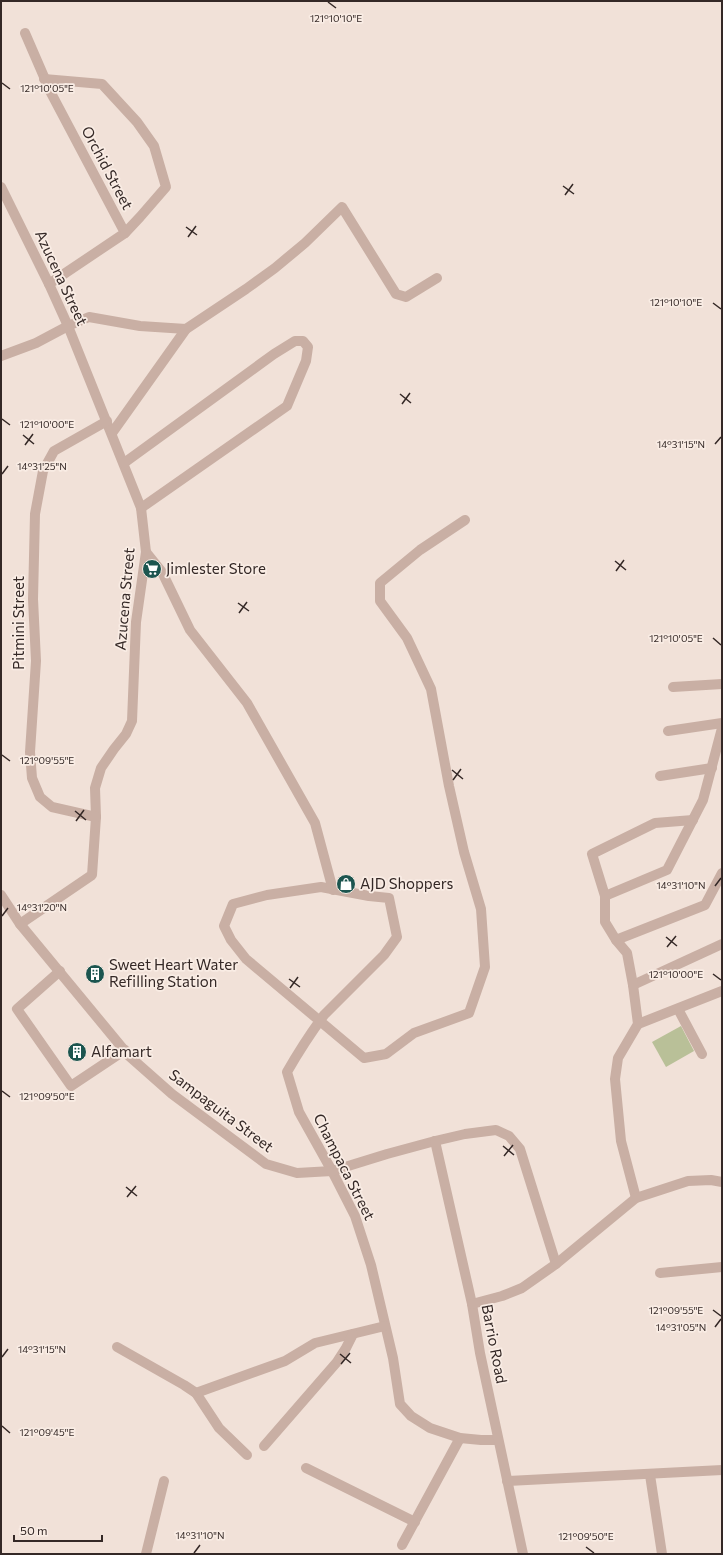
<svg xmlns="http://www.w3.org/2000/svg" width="723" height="1555" viewBox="0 0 723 1555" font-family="Commissioner,sans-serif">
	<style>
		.green { fill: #b9c098 }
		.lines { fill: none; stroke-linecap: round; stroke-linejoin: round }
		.minor { stroke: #c9afa4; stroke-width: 10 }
		.ticks { fill: none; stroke: #342826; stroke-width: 1.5 }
		.labels { text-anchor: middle; stroke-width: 3.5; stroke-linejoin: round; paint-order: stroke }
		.street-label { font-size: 15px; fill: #342826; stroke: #f9ece4 }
		.poi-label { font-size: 15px; fill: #342826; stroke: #f9ece4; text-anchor: start }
		.ticks-label { font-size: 10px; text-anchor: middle; fill: #342826; stroke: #f9ece4; stroke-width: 3.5; stroke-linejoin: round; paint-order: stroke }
	</style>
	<rect width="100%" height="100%" fill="#f1e1d8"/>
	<!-- green -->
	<polygon class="green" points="681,1026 694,1051 666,1067 652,1042"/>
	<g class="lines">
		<!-- minor -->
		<g class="minor">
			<polyline points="25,33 51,93 125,233 49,284"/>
			<polyline points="44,79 102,84 137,122 154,146 166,187 140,217 125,233"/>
			<polyline points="1,187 49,284 68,326 141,508 146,552 136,622 132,721 126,734 114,749 101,768 95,788 96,817 92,875 20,924"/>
			<polyline points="1,356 36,343 68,326 89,317 140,326 186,329"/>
			<polyline points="112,433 186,329 246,289 275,268 305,243 342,207 396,294 406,297 437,278"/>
			<polyline points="124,463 274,354 295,341 303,341 308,347 306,361 287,406 141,508"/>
			<path d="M465 520 420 550 380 583V601L407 638 431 689 449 786 464 852 481 909 485 967 469 1013 414 1033 386 1054 364 1058 246 959 231 940 224 926 233 904 267 895 321 887 369 896 389 898 397 937 384 955 324 1015C310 1034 299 1051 287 1072L299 1112 332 1171 355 1216 371 1265 393 1358 400 1404 411 1416 430 1428 460 1438 481 1440H498"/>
			<polyline points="146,552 162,572 190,630 247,703 315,823 333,890"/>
			<polyline points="673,687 722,684"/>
			<polyline points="668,731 722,723"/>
			<polyline points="660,776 712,768"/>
			<polyline points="96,817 52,807 40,797 32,778 30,752 36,661 33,599 35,514 43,471 54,451 107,421"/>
			<polyline points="1,895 20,924 129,1056 172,1094 266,1164 297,1173 332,1171 387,1154 435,1141 465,1134 496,1130 509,1136 520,1149 556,1264"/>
			<polyline points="605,896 667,870 703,800 722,728"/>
			<polyline points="616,940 705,905 722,873"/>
			<polyline points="60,971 17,1009 71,1086 125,1050"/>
			<polyline points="633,985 722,944"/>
			<polyline points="678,1009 702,1054"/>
			<polyline points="638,1024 722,991"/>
			<polyline points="435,1141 472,1304 480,1353 523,1554"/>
			<polyline points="636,1198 621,1141 615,1079 618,1058 638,1024 633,985 627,953 616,940 605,922 605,896 592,854 655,823 693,820"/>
			<polyline points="660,1273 722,1267"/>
			<polyline points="472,1304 502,1296 522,1288 556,1264 636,1198 688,1181 711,1180 722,1182"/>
			<polyline points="117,1347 184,1385 196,1393 219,1428 247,1455"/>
			<polyline points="196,1393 285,1361 315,1343 385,1326"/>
			<polyline points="264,1446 337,1362 346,1348 353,1334"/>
			<polyline points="306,1468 415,1522"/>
			<polyline points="650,1475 662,1554"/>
			<polyline points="507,1481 722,1470"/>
			<polyline points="402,1545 460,1438"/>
			<polyline points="146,1554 164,1481"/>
		</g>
	</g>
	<!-- ticks -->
	<path class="ticks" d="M328 2 336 8M2 83 10 89M563 186 574 194M565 195 573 184M186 227 197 235M188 237 196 226M713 303 721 309M400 394 411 403M402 404 410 393M2 419 10 425M23 435 34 444M715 444 721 437M25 445 33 434M2 474 8 466M615 561 626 570M616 571 624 560M238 603 249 611M239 613 247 602M713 638 721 645M2 755 10 761M452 770 463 779M453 780 461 769M75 811 86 820M76 821 84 810M715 886 721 878M2 916 8 908M666 937 677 946M667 947 676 936M713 974 721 980M289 979 300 987M290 988 298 977M2 1091 10 1097M503 1146 514 1155M504 1156 513 1145M126 1187 137 1196M127 1197 136 1186M713 1310 721 1316M715 1327 721 1319M340 1354 351 1363M2 1357 8 1349M341 1364 350 1353M2 1426 10 1433M586 1547 594 1553M194 1553 200 1545"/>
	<!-- icons -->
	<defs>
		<symbol id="supermarket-disc" viewBox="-11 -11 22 22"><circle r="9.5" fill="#1c554f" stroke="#f9ece4"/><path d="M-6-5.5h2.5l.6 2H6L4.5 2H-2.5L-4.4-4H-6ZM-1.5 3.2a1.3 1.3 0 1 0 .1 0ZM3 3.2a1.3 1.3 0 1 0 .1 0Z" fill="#fff"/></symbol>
		<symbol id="shop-disc" viewBox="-11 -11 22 22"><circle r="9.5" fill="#1c554f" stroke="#f9ece4"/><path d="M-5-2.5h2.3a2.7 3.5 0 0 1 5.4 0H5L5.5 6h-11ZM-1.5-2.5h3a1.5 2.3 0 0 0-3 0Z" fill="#fff"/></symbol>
		<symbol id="building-disc" viewBox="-11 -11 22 22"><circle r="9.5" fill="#1c554f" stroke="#f9ece4"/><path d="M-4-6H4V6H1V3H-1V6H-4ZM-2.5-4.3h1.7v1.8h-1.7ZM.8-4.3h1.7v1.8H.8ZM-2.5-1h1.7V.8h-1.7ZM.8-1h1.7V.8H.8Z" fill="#fff"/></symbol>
	</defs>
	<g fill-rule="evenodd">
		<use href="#supermarket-disc" x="141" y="558" width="22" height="22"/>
		<use href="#shop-disc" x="335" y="873" width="22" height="22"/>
		<use href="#building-disc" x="84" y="963" width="22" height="22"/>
		<use href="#building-disc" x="66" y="1041" width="22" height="22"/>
	</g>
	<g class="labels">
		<!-- street labels -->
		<g class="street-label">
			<text transform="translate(107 168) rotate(62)" y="5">Orchid Street</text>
			<text transform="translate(61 278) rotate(65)" y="5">Azucena Street</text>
			<text transform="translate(125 599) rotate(-85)" y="5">Azucena Street</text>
			<text transform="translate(19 623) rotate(-90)" y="5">Pitmini Street</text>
			<text transform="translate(221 1111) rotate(37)" y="5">Sampaguita Street</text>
			<text transform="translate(344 1167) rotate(63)" y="5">Champaca Street</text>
			<text transform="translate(494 1344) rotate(79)" y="5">Barrio Road</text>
		</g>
		<!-- poi labels -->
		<g class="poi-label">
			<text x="166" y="574">Jimlester Store</text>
			<text x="360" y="889">AJD Shoppers</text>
			<text x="109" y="970">Sweet Heart Water<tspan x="109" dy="17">Refilling Station</tspan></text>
			<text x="91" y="1057">Alfamart</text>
		</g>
	</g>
	<g class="ticks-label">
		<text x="336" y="22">121°10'10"E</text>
		<text x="47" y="92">121°10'05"E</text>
		<text x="676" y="306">121°10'10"E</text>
		<text x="47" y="428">121°10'00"E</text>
		<text x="681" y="448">14°31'15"N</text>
		<text x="42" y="470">14°31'25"N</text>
		<text x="676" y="642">121°10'05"E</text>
		<text x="47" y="764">121°09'55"E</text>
		<text x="681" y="889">14°31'10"N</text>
		<text x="42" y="911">14°31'20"N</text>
		<text x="676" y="978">121°10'00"E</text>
		<text x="47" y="1100">121°09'50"E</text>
		<text x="676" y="1314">121°09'55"E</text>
		<text x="681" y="1331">14°31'05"N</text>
		<text x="42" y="1353">14°31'15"N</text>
		<text x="47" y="1436">121°09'45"E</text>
		<text x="200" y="1539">14°31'10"N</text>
		<text x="586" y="1540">121°09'50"E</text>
	</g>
	<!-- border -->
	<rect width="723" height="1555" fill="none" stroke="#342826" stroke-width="4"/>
	<!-- scale -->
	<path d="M14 1535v6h88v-6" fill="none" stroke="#342826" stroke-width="2"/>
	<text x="20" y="1535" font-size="12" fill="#342826" stroke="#f9ece4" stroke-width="3" paint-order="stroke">50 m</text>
</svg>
